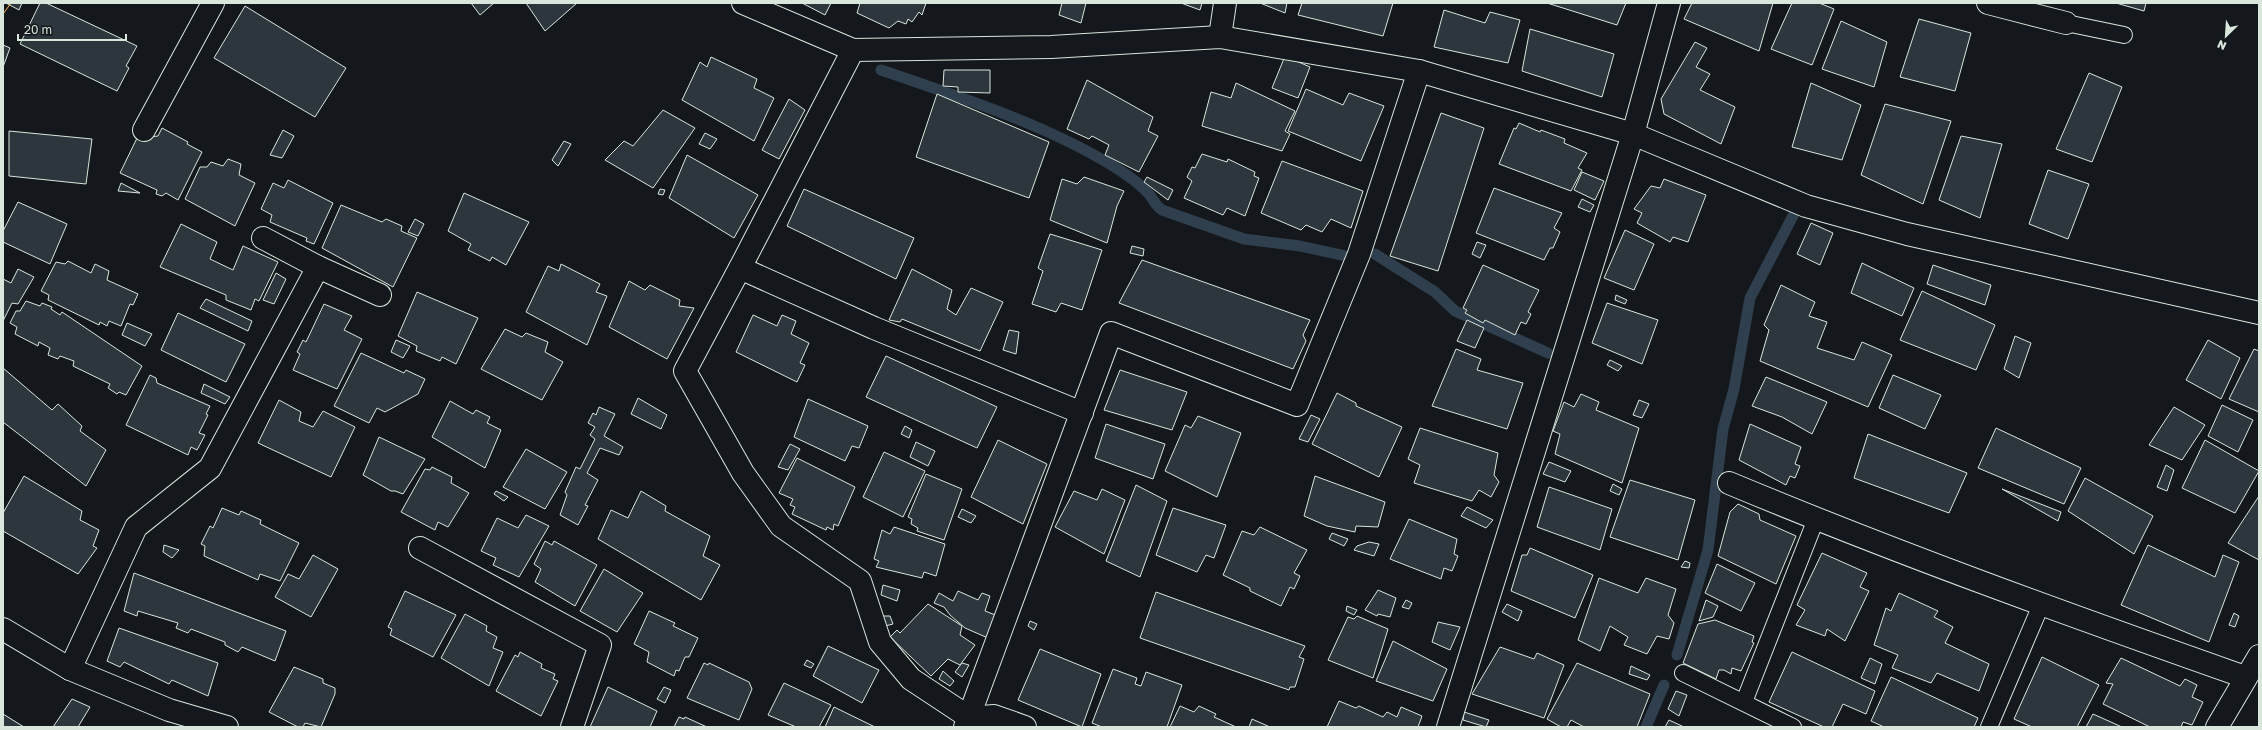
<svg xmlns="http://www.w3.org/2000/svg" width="2262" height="730" viewBox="0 0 2262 730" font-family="'Golos Text',sans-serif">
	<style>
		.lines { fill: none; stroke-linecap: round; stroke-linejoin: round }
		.stream { stroke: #2f3f4d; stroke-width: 11 }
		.building { fill: #2c363c; stroke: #d8e6dc }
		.lane-casing { stroke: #d8e6dc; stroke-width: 18 }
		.street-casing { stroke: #d8e6dc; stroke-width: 24 }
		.secondary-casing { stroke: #d8e6dc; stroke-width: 24 }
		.lane { stroke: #14181c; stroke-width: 16 }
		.street { stroke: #14181c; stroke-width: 22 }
		.secondary { stroke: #14181c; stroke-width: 22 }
		.power { stroke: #ffb74d; stroke-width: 1; stroke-dasharray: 14 3 2 3; stroke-linecap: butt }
	</style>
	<rect width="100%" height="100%" fill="#14181c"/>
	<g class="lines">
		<!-- stream -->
		<g class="stream">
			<path d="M881 70C960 97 1051 126 1121 171 1130 177 1142 186 1149 194 1154 201 1155 205 1162 210L1244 239 1300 246 1346 256"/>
			<polyline points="1375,254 1435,292 1455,311 1548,353"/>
			<polyline points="1677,655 1708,550 1723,429 1734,389 1750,298 1795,212"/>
			<polyline points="1646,727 1664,685"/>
		</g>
	</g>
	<!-- building -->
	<g class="building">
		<polygon points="6,3 22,3 19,10"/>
		<polygon points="40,3 46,3 137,46 126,66 129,68 117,91 20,44"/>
		<polygon points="471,3 494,3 480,15"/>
		<polygon points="526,3 577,3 545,31"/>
		<polygon points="802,3 831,3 825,15"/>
		<polygon points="860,3 926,3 922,15 919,12 912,22 908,19 906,24 898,21 889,28 857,13"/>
		<polygon points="1062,3 1086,3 1081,23 1059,15"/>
		<polygon points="1181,3 1202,3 1200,10"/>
		<polygon points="1260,3 1287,3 1285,13"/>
		<polygon points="1302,3 1393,3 1383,36 1298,15"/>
		<polygon points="1547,3 1626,3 1617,25"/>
		<polygon points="1692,3 1773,3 1759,51 1684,19"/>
		<polygon points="1792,3 1819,3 1834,9 1812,65 1771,49"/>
		<polygon points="2116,3 2146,3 2144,11"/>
		<polygon points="245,6 346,68 315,117 214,58"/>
		<polygon points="1444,10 1485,23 1490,12 1520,20 1508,63 1434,47"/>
		<polygon points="1919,19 1971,33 1955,91 1900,77"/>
		<polygon points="1841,21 1887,42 1874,87 1822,69"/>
		<polygon points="1530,29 1614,54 1602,97 1522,71"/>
		<polygon points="1695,42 1707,48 1696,67 1710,74 1700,90 1735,107 1721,144 1664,114 1661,99"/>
		<polygon points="3,45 10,48 3,67"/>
		<polygon points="1285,56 1310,67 1298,98 1272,88"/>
		<polygon points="711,57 757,79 754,88 774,98 754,141 682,100 700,62 707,67"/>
		<polygon points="944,70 990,70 990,93 958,92 958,87 943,86"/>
		<polygon points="2089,73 2122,87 2092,162 2056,149"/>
		<polygon points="1087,80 1153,117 1148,131 1158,136 1139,172 1105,155 1109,145 1092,136 1089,139 1067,129"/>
		<polygon points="1236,83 1295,111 1285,131 1290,134 1282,151 1202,126 1211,92 1231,98"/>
		<polygon points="1811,83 1861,105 1842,160 1792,147"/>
		<polygon points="1306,89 1343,105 1349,93 1384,106 1361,161 1288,131"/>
		<polygon points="937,94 1049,142 1029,198 916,157"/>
		<polygon points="789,99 805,110 779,159 762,150"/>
		<polygon points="1885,104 1951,121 1923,204 1861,175"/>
		<polygon points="663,110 695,128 653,188 605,160 624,141 633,146"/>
		<polygon points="1441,113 1484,128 1438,271 1390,256"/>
		<polygon points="1519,123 1540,132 1541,130 1565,139 1564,143 1587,153 1578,168 1582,170 1571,191 1499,164 1514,128 1516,129"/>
		<polygon points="162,128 188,142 187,144 202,152 178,200 166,193 162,196 156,194 157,190 120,173 139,134 149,137 158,136"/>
		<polygon points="283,130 294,136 282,158 270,155"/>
		<polygon points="9,131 92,139 86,184 9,176"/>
		<polygon points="705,133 717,139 710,149 699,144"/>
		<polygon points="1961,136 2002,144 1980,218 1939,200"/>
		<polygon points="564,141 571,144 558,166 552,160"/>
		<polygon points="1202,154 1227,162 1228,159 1255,172 1254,176 1259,178 1245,216 1227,208 1223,215 1184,198 1192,181 1187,177 1192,167 1195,168"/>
		<polygon points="687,155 758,195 734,238 669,198"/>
		<polygon points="228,159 241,164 239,175 255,183 235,226 185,199 200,167 207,167 211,162 223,166"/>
		<polygon points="1282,161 1363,191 1351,228 1331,219 1322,232 1306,225 1301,230 1261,213"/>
		<polygon points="2048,170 2089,184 2068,239 2029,224"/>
		<polygon points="1582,172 1604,181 1595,200 1574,190"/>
		<polygon points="1084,177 1124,191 1117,206 1107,243 1050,220 1062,179 1077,184"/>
		<polygon points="1147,177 1173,190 1168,200 1144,182"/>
		<polygon points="1664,179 1706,195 1688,242 1673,237 1670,242 1637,223 1642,213 1634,209 1651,186 1660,188"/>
		<polygon points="288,180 333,203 314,244 306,241 307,238 270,222 272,215 261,209 273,183 284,188"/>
		<polygon points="121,183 140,193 118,191"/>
		<polygon points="1494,188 1562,213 1554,228 1560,232 1553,248 1550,248 1544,260 1476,233"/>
		<polygon points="660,189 665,190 663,195 658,194"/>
		<polygon points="804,189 914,238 896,279 787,226"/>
		<polygon points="464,193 529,222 506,265 492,257 490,261 468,250 471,244 448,231"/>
		<polygon points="1582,199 1594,205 1590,212 1578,207"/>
		<polygon points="18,202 67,224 50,264 3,242 3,231"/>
		<polygon points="341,205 382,222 386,219 402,226 401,231 417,238 393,287 322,248"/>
		<polygon points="415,219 424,224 418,236 408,232"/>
		<polygon points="1811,223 1833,233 1820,265 1797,254"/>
		<polygon points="181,224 217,242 210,259 233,270 243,246 278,262 259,301 255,299 251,310 226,300 226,295 160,267"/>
		<polygon points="1625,230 1654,244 1634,290 1604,278"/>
		<polygon points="1050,234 1102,250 1082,310 1061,303 1056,312 1032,304 1043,271 1038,268"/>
		<polygon points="1477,242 1486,245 1480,258 1472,254"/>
		<polygon points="1132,246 1144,249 1143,256 1130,253"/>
		<polygon points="1142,260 1310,320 1303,335 1306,341 1293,369 1119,303"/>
		<polygon points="68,261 91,273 95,264 109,271 107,280 138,294 133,305 130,304 121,326 109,321 107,326 100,322 99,325 48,300 49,295 41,291 56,262 65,264"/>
		<polygon points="1862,263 1914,288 1902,316 1851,293"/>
		<polygon points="561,264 600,284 596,292 607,296 587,345 526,312 548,266 559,271"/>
		<polygon points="1483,265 1539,290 1528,312 1531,314 1526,324 1521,322 1515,335 1485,320 1483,323 1465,313 1467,310 1463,308"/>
		<polygon points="1933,265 1991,285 1985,305 1927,284"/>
		<polygon points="18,269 34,277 18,304 12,303 3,321 3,279 11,283"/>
		<polygon points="912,269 952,290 947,309 956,315 971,288 1003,302 980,351 902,319 900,322 889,320"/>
		<polygon points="276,273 286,279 274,304 263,300"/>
		<polygon points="629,281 645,290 650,285 680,300 679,306 694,308 667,359 609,327"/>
		<polygon points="1781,285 1815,302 1809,316 1827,322 1817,348 1854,360 1862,342 1892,355 1868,407 1760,361 1769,330 1764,325"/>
		<polygon points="1922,291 1995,325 1976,370 1900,340"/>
		<polygon points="417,292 478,318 456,364 442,357 440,361 416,351 417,346 398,336"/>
		<polygon points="1616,295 1627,300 1625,304 1615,300"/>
		<polygon points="206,299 252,321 248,331 200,308"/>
		<polygon points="26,301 40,306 42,303 52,307 51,309 60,315 62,312 142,366 126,395 119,392 117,394 108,388 110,384 73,366 74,361 60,356 58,359 48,355 50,348 39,342 38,346 15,334 17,327 10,323 16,311 20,311"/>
		<polygon points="1607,303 1658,320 1642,364 1592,343"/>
		<polygon points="324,304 352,316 344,330 362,339 337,389 293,370 300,354 297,352 303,340 306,342"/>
		<polygon points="178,313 245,344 226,382 161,350"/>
		<polygon points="753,315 777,326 782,315 796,321 791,334 809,343 800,363 805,365 797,382 736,352"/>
		<polygon points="1467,320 1484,328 1475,348 1457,341"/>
		<polygon points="127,323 152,334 145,346 122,335"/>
		<polygon points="505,329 522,337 526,333 548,342 545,352 563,362 542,400 481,369"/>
		<polygon points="1009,330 1019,332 1016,354 1003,350"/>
		<polygon points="2015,336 2031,343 2019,378 2004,369"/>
		<polygon points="396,340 410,346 403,358 391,352"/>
		<polygon points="2208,340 2240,358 2221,399 2186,380"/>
		<polygon points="1456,349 1481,359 1477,370 1523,383 1507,429 1432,406"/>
		<polygon points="2254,349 2259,351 2259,412 2229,399"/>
		<polygon points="361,353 404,373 406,370 425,379 418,394 385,412 377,408 369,423 334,406"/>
		<polygon points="886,356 997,407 977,448 866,397"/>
		<polygon points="1610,360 1622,366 1618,371 1607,365"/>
		<polygon points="3,368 52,410 58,404 82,426 80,431 106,450 86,486 3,422"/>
		<polygon points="1120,370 1187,392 1172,430 1104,410"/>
		<polygon points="150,375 156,378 157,383 210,406 206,414 208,415 199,433 205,435 197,450 191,447 188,455 126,425"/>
		<polygon points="1893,375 1941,395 1925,429 1879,408"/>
		<polygon points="1766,377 1827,402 1812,434 1782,417 1752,406"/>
		<polygon points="204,384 230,397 225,404 201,393"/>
		<polygon points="1337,393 1356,403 1356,406 1402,427 1379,477 1312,444"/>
		<polygon points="1581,394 1599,402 1596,410 1639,428 1622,483 1555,454 1560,434 1553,431 1564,402 1574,407"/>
		<polygon points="638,398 667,415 661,429 631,414"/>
		<polygon points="808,399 868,426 859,448 852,446 845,461 794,437"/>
		<polygon points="279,400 301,412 299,421 313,427 323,411 355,427 331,477 258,443"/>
		<polygon points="1639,400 1649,404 1642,418 1633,415"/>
		<polygon points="450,401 473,414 476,410 490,417 487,423 501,430 485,468 432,437"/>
		<polygon points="2222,405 2253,420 2238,452 2208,436"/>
		<polygon points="599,407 615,414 604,436 623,447 619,455 600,448 587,473 598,480 585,505 588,506 578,525 560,515 567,495 565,492 576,467 580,469 595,439 590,435 595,427 588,423 593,413 596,415"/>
		<polygon points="2174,407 2205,425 2182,460 2149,445"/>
		<polygon points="1311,415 1320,419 1308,442 1299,439"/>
		<polygon points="1198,416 1241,433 1217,497 1165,471 1185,425 1191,428"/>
		<polygon points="1106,424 1165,444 1153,479 1095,458"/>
		<polygon points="1750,424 1801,447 1795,464 1800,466 1795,478 1790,476 1786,485 1739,460"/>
		<polygon points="905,426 912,430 909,438 901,434"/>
		<polygon points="1420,428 1498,453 1494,475 1499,482 1491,497 1479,490 1472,501 1414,483 1420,465 1408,459"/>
		<polygon points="1996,428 2081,468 2064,504 1978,468"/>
		<polygon points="1868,434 1967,473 1949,513 1854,478"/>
		<polygon points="379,437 425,459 403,494 395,491 391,491 363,475"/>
		<polygon points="998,440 1047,464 1023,524 971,497"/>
		<polygon points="2205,440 2259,471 2235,513 2182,488"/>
		<polygon points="916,442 935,451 928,466 910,457"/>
		<polygon points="790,444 800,449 788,470 778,467"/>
		<polygon points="526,449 567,472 545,509 503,487"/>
		<polygon points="884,452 925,471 903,517 863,497"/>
		<polygon points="797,458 855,487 838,526 834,524 833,530 827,527 826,530 792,514 795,507 790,505 793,499 779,493"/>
		<polygon points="1549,462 1571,471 1565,482 1543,474"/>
		<polygon points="2166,465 2174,470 2167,491 2157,487"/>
		<polygon points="432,467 452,477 451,483 469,493 448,527 438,522 435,530 401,512 425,469 430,470"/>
		<polygon points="926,474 962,489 944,540 917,531 918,528 911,524 912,519 908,517"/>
		<polygon points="24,476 82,511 80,520 99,530 93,546 97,548 78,574 3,531 3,513"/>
		<polygon points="1315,476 1385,502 1378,527 1356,526 1355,532 1327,526 1304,516"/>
		<polygon points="2085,478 2153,516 2134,554 2068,511"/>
		<polygon points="1630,480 1695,500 1678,560 1610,537"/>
		<polygon points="1613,484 1622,489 1619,495 1610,491"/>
		<polygon points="1136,485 1167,501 1140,577 1106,561"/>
		<polygon points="1549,487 1612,509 1600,550 1537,527"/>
		<polygon points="1102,489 1125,500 1104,554 1055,527 1074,491 1097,500"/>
		<polygon points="2002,489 2061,512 2058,521"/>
		<polygon points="496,491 508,497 504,501 494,494"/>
		<polygon points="641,491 666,506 665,511 710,536 703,556 720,565 701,600 598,539 611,510 628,518"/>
		<polygon points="2259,496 2259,560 2228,543"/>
		<polygon points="1738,504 1759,514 1760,520 1796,536 1776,584 1718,556 1730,512"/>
		<polygon points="1467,507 1493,520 1486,528 1461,516"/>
		<polygon points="222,508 239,515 241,511 261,520 260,524 299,543 280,581 260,574 258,580 204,556 205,546 201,544 210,526 213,528"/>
		<polygon points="1173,508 1226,525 1214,558 1206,555 1197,572 1156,555"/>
		<polygon points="962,509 976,516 971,523 958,517"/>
		<polygon points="526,515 549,526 519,577 493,565 496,558 481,551 497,518 518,528"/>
		<polygon points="1409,519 1457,539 1454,554 1458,556 1452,571 1444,568 1441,579 1390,559"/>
		<polygon points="894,527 945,544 936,576 924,572 922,578 876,567 879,561 874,559 882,530 890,534"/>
		<polygon points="1260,527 1307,550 1294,573 1300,576 1294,589 1290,587 1281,606 1250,591 1250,588 1223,575 1242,531 1254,535"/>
		<polygon points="1332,533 1348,539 1344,546 1329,539"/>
		<polygon points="545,541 552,545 554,541 597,565 575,606 535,582 541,569 534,564"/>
		<polygon points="1369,542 1379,544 1374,556 1354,550 1357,546"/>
		<polygon points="164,545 179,550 172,558 163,552"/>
		<polygon points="2148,545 2215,577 2223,555 2239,562 2209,642 2121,605"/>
		<polygon points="1530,548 1593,575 1575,618 1511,591 1522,555 1527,555"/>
		<polygon points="1822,553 1867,573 1860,587 1869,591 1845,641 1827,629 1825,636 1796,625 1805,610 1797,605"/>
		<polygon points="313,555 338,569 311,617 275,597 288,574 299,579"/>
		<polygon points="1685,561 1690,563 1689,568 1681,567"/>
		<polygon points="1717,564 1755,583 1741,611 1705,593"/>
		<polygon points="604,569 643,593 617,632 580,611"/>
		<polygon points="134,573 286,631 275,661 242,647 238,652 225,645 225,642 191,629 188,633 176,628 178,623 138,611 137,616 124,611"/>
		<polygon points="1599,578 1638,593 1646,578 1676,589 1668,615 1674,623 1669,639 1657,636 1647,654 1624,645 1628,637 1610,626 1600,651 1578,640"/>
		<polygon points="883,585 900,590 897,601 881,595"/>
		<polygon points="1378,590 1396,598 1390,617 1378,614 1377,616 1365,610"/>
		<polygon points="405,591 456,615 433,657 390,635 392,629 388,627"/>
		<polygon points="958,591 978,600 982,593 990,596 985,611 998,616 988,638 965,628 950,615 944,607 934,603 939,593 953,601"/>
		<polygon points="1156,592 1305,646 1299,657 1304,659 1295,687 1290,687 1289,690 1140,638"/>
		<polygon points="1899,593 1938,611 1934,617 1953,627 1945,643 1989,664 1979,691 1937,673 1931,683 1892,668 1898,655 1874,645 1886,608 1891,611"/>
		<polygon points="1406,600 1412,603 1409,609 1402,607"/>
		<polygon points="1706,600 1718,606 1713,617 1699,621"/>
		<polygon points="928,604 962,626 960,635 975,645 960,665 948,659 931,676 890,637 897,630 900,633"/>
		<polygon points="1507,604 1522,611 1518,621 1502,612"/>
		<polygon points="1347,606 1357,610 1354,615 1346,611"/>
		<polygon points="649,611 675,623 673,626 698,638 689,657 685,657 679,671 676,670 674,676 647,662 649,652 634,644"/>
		<polygon points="2234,613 2239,616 2235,627 2229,625"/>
		<polygon points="465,614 487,626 486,631 497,637 493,648 503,652 489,686 441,658"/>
		<polygon points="880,616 890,616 893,624 885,626"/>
		<polygon points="1357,616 1388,629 1373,678 1328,660 1348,617 1354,619"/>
		<polygon points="1715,620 1754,636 1752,642 1754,643 1741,671 1732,668 1731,674 1724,670 1719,670 1716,679 1683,663 1698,624"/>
		<polygon points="1030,621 1037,624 1034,630 1028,626"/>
		<polygon points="1438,622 1460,627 1450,650 1432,642"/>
		<polygon points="119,628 218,663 208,696 172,680 169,684 124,662 120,667 107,661"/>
		<polygon points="1393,641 1447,669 1433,701 1376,681"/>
		<polygon points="828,646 879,670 862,703 813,676"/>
		<polygon points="1500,647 1534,659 1537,653 1564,665 1544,718 1472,694"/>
		<polygon points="1040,649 1101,674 1082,727 1018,700"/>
		<polygon points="520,652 542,664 541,668 555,674 553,679 558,681 541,716 496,691 515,655 518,657"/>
		<polygon points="1792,652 1875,691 1866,714 1843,704 1832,727 1824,727 1769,702"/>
		<polygon points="2042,657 2099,685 2077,727 2032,727 2014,719"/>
		<polygon points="1870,658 1882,664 1875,684 1861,678"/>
		<polygon points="2121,658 2180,686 2185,679 2197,685 2192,697 2203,702 2192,725 2183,722 2181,727 2150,727 2103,704 2113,684 2106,683"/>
		<polygon points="807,660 814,664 811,668 804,665"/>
		<polygon points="704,663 708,665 709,663 749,682 752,689 739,720 687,698"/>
		<polygon points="962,663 969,665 962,677 955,672"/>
		<polygon points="1577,663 1650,694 1637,727 1584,727 1571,720 1567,727 1561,727 1547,719"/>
		<polygon points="1631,666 1650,675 1647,680 1629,674"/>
		<polygon points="294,667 323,679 323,683 335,688 335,694 321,727 305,723 303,727 298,727 269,712"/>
		<polygon points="1113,669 1137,678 1135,684 1141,686 1146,672 1182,685 1167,727 1102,727 1092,723"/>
		<polygon points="943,671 954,681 950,686 939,679"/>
		<polygon points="1891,677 1978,718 1974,727 1884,727 1871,721"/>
		<polygon points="784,683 831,705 819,727 796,727 768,715"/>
		<polygon points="608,687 657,711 650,727 590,727"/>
		<polygon points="664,687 671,690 665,703 657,699"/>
		<polygon points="1676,691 1687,695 1679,716 1668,709"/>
		<polygon points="72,699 90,707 78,727 53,727"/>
		<polygon points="1339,701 1356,708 1359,706 1383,717 1387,712 1397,717 1401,707 1422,716 1418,727 1327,727"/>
		<polygon points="1180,706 1194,712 1199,706 1216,714 1214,717 1236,727 1170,727"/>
		<polygon points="834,707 875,727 825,727"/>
		<polygon points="1464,712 1489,720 1486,727 1463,720"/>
		<polygon points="3,714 24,727 3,727"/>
		<polygon points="2093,714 2122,727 2086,727"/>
		<polygon points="679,717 684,719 685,717 707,727 674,727"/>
		<polygon points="1252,719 1270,727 1249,727"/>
		<polygon points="1669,720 1684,727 1665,727"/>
	</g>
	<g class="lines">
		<defs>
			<g id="lane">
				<polyline points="2066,23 2124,35"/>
				<polyline points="1683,673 1793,727"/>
				<polyline points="1744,702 1816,519"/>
				<polyline points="1989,727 2041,605"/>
			</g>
			<g id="street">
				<polyline points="743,3 853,50 1051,47 1220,37 1419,71 1633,134 1806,206 1907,234 2259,313"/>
				<polyline points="1988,3 2066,23"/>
				<polyline points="1220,37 1225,3"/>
				<polyline points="853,50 740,268 874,328 1082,413"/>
				<polyline points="144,130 213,3"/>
				<polyline points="263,238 318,267"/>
				<polyline points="740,268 685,371 743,473 781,526 860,581 880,642 911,679 970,718 994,716 1025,727"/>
				<path d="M1729 483C1899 554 2072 616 2245 677"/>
				<polyline points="420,548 600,645 572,727"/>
				<polyline points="3,629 70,669 169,710 227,727"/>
				<polyline points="70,669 136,527 210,468 318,267 380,295"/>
				<polyline points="965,727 1111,333 1297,405 1359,254 1419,71"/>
				<polyline points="1448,727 1633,134 1669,3"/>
			</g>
			<polyline id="secondary" points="2217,727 2259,656"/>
		</defs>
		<!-- lane casing -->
		<use href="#lane" class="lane-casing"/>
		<!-- street casing -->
		<use href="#street" class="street-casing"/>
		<!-- secondary casing -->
		<use href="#secondary" class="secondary-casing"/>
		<!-- lane -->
		<use href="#lane" class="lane"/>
		<!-- street -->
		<use href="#street" class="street"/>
		<!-- secondary -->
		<use href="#secondary" class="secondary"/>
		<!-- power -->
		<polyline class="power" points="3,14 11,3"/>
	</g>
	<!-- border -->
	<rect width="2262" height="730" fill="none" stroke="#d8e6dc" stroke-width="8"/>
	<!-- north arrow -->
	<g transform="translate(2226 36) rotate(205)" stroke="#14181c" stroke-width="3" paint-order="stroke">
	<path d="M0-3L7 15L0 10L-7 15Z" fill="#d8e6dc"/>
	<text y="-6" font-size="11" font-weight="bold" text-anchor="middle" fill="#d8e6dc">N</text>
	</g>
	<!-- scale -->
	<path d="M18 34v6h108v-6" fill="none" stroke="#d8e6dc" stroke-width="2"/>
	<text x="24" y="34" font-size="12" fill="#d8e6dc" stroke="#14181c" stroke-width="3" paint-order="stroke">20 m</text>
</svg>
